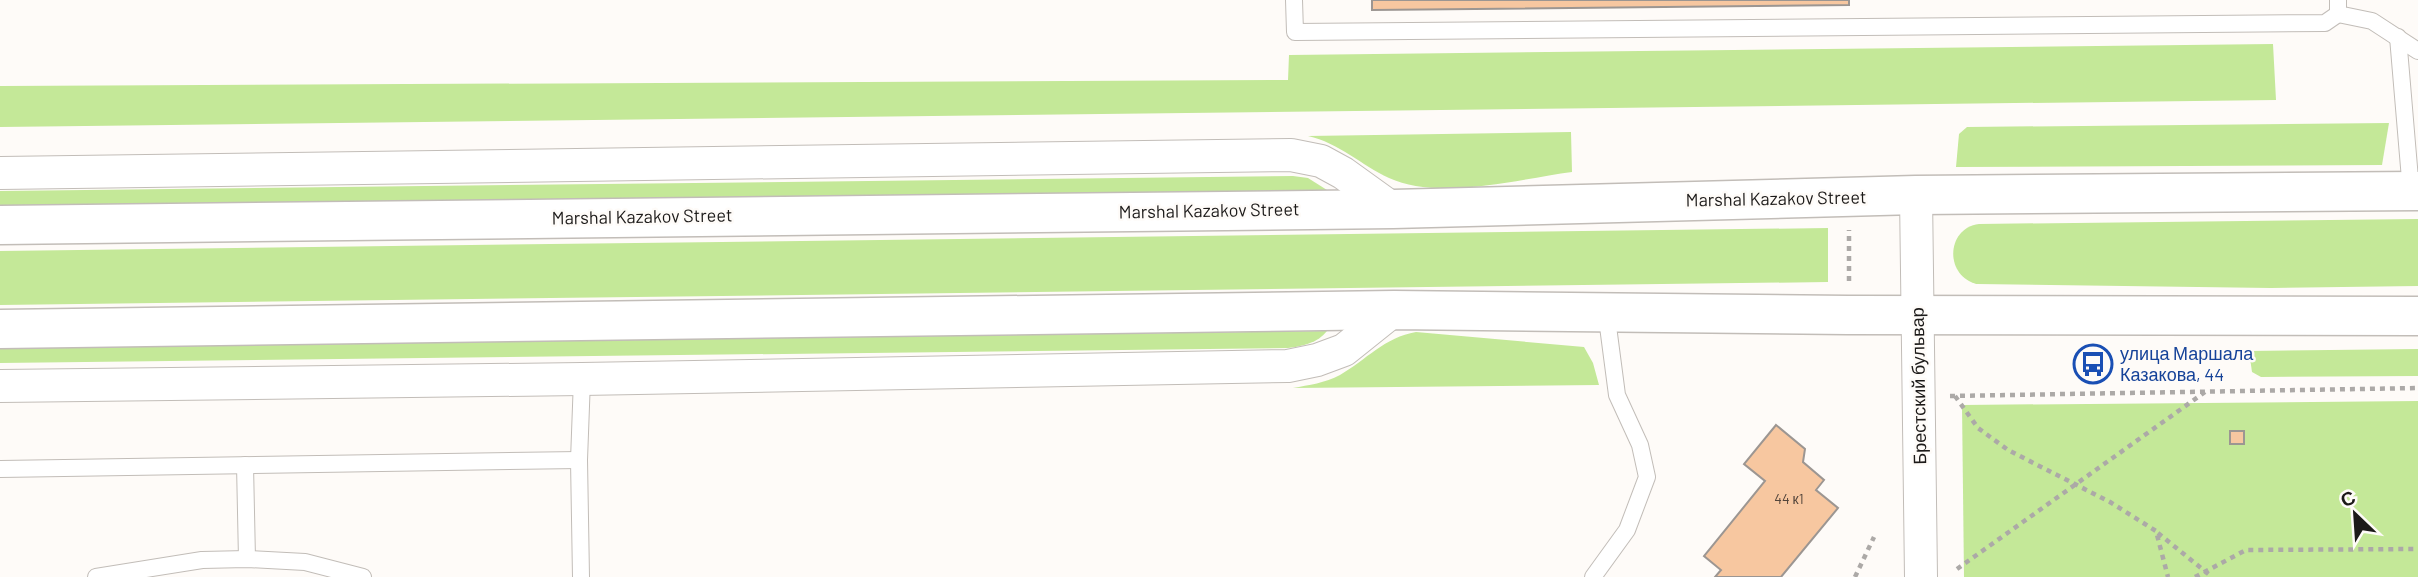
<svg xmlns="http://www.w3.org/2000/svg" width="2418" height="577" font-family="Barlow,sans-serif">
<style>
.green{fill:#c4e898}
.building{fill:#f7c7a0;stroke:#9c9692;stroke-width:2}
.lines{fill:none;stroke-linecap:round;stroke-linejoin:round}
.service-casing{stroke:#c2bdb8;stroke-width:18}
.minor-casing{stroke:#c2bdb8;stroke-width:34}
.secondary-casing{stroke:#c2bdb8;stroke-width:41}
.path{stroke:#aca9a7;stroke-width:4.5;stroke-dasharray:5 5;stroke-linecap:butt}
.service{stroke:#fff;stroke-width:16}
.minor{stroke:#fff;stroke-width:32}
.secondary{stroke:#fff;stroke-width:38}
.labels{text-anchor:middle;stroke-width:5;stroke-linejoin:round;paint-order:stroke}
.number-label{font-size:14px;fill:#53453b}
.street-label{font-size:18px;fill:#1c1a19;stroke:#fefbf8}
.transit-label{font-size:18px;fill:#164399;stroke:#fefbf8;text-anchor:start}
</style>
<rect width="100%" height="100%" fill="#fefbf8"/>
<!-- green -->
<g class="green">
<path d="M2273 44 2276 100 0 127V86L1288 80 1289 55Z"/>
<path d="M2389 123 2382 165 1956 167 1959 134 1967 127Z"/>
<path d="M1571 132 1572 172C1519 179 1439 201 1389 178 1361 165 1339 143 1308 136Z"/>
<path d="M1293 176 1308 178 1327 190 0 206V191Z"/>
<path d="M2418 219V286L2271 288 1977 284C1944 276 1946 228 1979 224Z"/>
<path d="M1828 228V282L0 305V251Z"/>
<path d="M1327 331C1318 343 1302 346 1288 348L0 363V348Z"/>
<path d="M1416 332 1584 347 1593 363 1599 385 1293 388C1309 385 1325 383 1340 375 1366 360 1385 337 1416 332Z"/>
<path d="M2418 349V376L2261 377 2252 372 2249 351Z"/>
<path d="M2418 401V577H1964L1962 405Z"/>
</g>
<!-- building -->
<g class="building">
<path d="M1372 0H1849V5L1372 10Z"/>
<path d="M1776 425 1805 449 1803 462 1824 480 1816 490 1838 508 1781 577H1715L1721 570 1704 556 1765 481 1744 464Z"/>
<rect x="2230" y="431" width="14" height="13"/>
</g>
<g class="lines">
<defs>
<g id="service">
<path d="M1294 0 1295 32 2325 23 2338 14"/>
<path d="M2338 0V14L2372 21 2418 51"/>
<path d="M2398 37 2411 191"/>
<path d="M245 465 247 559"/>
<path d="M0 469 579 460"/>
<path d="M96 577 202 560 247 559 305 562 363 577"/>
<path d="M581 577 579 460 582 379"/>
<path d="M1593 577 1627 530 1647 477 1640 445 1617 395 1606 311"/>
</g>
<g id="minor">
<path d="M0 173 1291 155 1321 161 1343 173 1393 209"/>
<path d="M1916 195 1921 577"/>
<path d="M0 386 582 379 1288 366 1317 360 1344 350 1394 310"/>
</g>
<g id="secondary">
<path d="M0 225 1393 209 1916 195 2418 191"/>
<path d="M0 329 1394 310 1848 315 2418 316"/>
</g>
</defs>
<!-- service casing -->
<use href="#service" class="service-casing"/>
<!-- minor casing -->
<use href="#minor" class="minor-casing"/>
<!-- secondary casing -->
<use href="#secondary" class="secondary-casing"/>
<!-- path -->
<g class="path">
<path d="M1849 281V230"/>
<path d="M1950 396 2418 388"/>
<path d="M1955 396 1978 428 2008 450 2110 502 2156 531 2168 577"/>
<path d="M2158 533 2212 577"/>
<path d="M1957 569 2205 392"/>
<path d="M1855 577 1874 537"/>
<path d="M2195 577 2246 550 2418 549"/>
</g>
<!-- service -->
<use href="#service" class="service"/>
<!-- minor -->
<use href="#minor" class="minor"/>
<!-- secondary -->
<use href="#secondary" class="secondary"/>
</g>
<!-- icons -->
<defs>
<symbol id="bus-ring" viewBox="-11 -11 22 22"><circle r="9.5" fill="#fefbf8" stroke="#1a4fb4" stroke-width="1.5"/><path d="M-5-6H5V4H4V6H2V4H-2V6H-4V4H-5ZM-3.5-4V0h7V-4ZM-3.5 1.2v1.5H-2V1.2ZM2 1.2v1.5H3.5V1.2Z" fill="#1a4fb4"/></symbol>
</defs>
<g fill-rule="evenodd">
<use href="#bus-ring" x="2071" y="342" width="44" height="44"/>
</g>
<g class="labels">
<!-- number labels -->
<g class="number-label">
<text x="1789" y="504">44 к1</text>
</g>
<!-- street labels -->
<g class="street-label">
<text transform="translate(1776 199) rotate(-1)" y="6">Marshal Kazakov Street</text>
<text transform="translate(1209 211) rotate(-1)" y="6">Marshal Kazakov Street</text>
<text transform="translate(642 217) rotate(-1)" y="6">Marshal Kazakov Street</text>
<text transform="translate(1919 386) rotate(-91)" y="6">Брестский бульвар</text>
</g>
<!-- transit labels -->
<g class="transit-label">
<text x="2120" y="360">улица Маршала<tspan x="2120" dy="21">Казакова, 44</tspan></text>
</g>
</g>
<!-- north arrow -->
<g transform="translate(2355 514) rotate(335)" stroke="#fefbf8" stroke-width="5" paint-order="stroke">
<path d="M0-5L12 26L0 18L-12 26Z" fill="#1c1a19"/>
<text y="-10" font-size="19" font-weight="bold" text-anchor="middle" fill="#1c1a19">С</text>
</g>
</svg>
